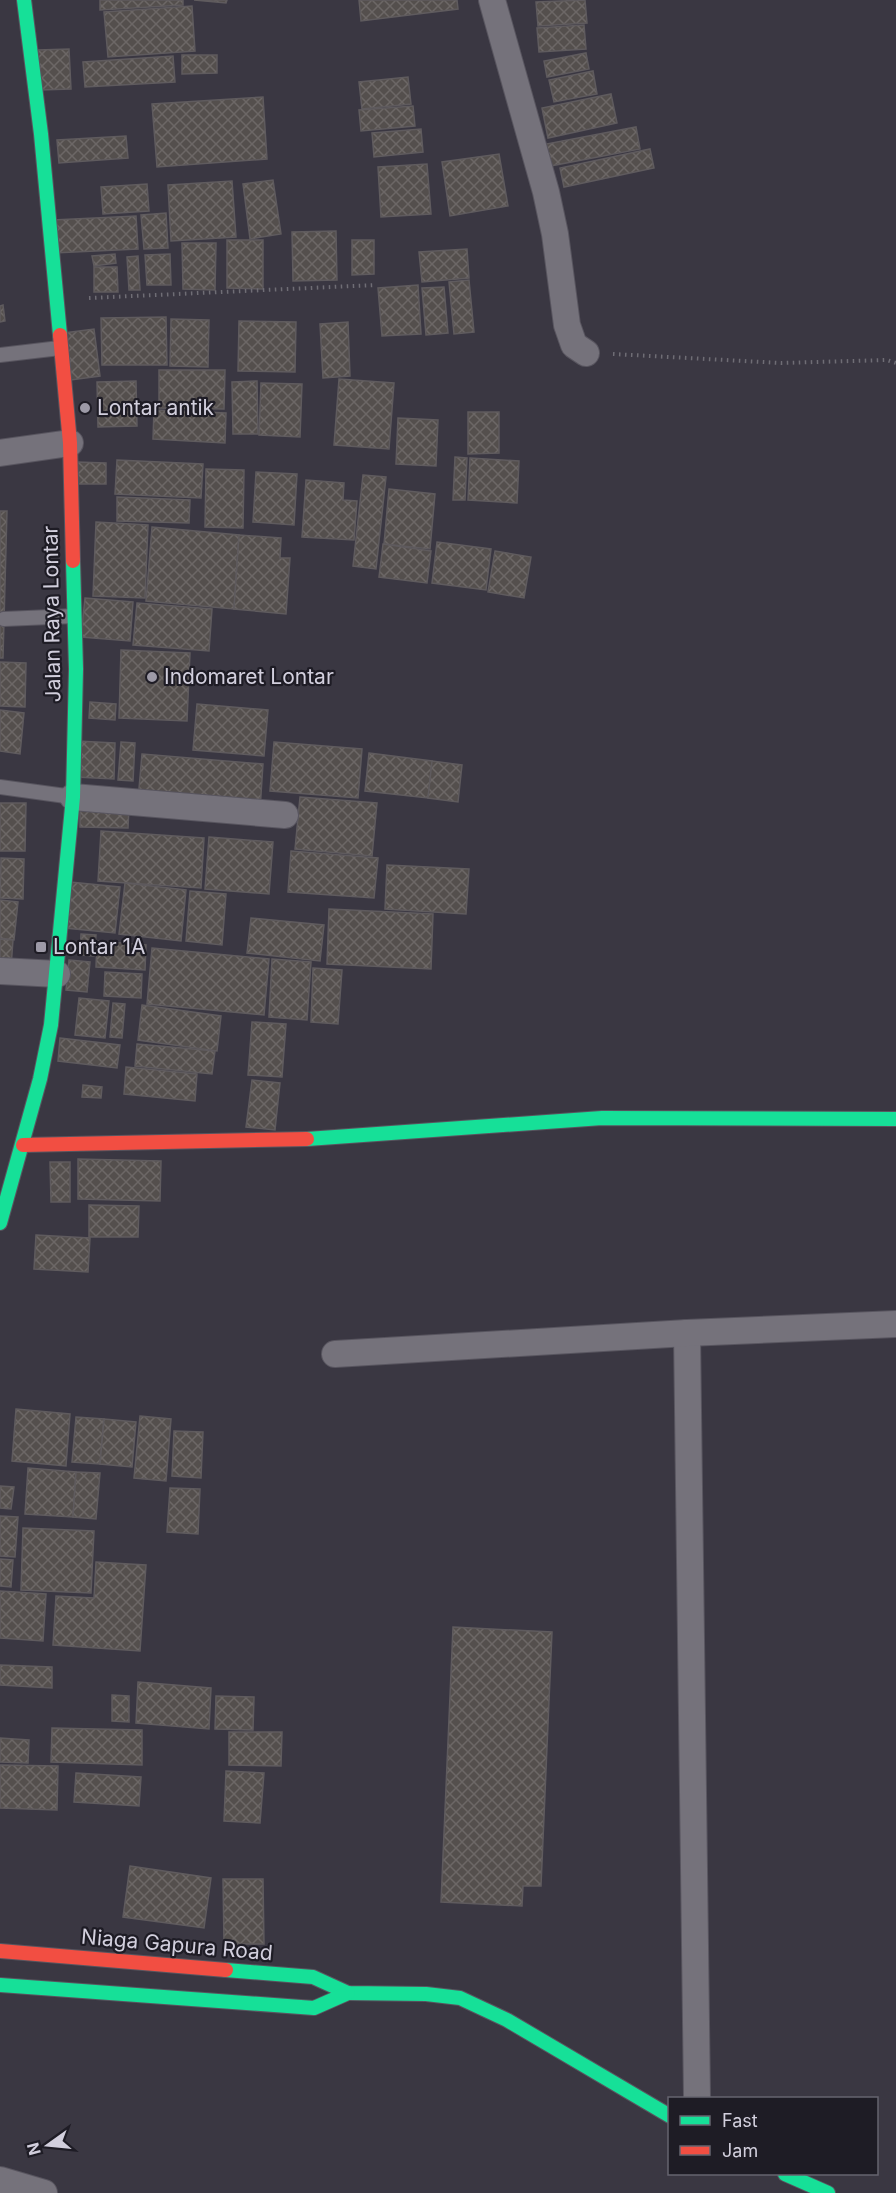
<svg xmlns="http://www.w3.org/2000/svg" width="896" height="2193" font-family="Inter,sans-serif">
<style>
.building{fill:url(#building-cross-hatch);stroke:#5f5b5e;stroke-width:1.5}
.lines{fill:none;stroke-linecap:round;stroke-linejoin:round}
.lane-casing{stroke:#58555f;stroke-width:16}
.street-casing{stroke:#58555f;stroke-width:28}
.fast-casing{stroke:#58555f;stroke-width:16}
.jam-casing{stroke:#58555f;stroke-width:16}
.path{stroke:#6f6d75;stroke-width:4;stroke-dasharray:1.5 4.5;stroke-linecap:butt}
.lane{stroke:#75727b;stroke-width:14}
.street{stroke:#75727b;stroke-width:26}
.fast{stroke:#16e098;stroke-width:14}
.jam{stroke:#f24e42;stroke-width:14}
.poi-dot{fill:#9d9aa7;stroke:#1e1c25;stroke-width:2}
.labels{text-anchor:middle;stroke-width:4.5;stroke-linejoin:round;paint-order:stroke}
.poi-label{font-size:21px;fill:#d2cfdd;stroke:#1e1c25;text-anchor:start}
.street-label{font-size:21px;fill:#d2cfdd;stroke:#1e1c25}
</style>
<defs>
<pattern id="building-cross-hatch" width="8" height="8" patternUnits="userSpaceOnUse" patternTransform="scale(1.5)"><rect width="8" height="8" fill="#544f4d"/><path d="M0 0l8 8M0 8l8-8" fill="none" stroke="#6c6766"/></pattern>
</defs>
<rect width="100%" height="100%" fill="#3a3742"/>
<!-- building -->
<g class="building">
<path d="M100 0H183V5L100 10Z"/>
<path d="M194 0H227L226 3Z"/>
<path d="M359 0H457L458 9 361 21Z"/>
<path d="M585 0 587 23 538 26 536 2Z"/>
<path d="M192 6 195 51 108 57 104 12Z"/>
<path d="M584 25 586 49 539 52 537 28Z"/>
<path d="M69 49 71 89 40 90 38 50Z"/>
<path d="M586 53 589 69 547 77 544 61Z"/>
<path d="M182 55H217V73L182 74Z"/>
<path d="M173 56 175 82 85 87 83 62Z"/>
<path d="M593 71 597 94 554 102 549 80Z"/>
<path d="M408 77 411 104 362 109 359 82Z"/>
<path d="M611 94 617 123 548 138 542 108Z"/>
<path d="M263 97 267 159 157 167 152 104Z"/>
<path d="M413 106 415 126 361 131 359 110Z"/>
<path d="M636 127 640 149 545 167 541 145Z"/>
<path d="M421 129 423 152 374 157 372 133Z"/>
<path d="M126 136 128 158 59 163 57 140Z"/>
<path d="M650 149 654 168 564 187 560 168Z"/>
<path d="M499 154 508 206 450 216 442 162Z"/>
<path d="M427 164 431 214 381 217 378 167Z"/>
<path d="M273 180 281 234 250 239 243 184Z"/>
<path d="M232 181 236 237 171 241 168 185Z"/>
<path d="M147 184 149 211 103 214 101 187Z"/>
<path d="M166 213 168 248 144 249 141 215Z"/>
<path d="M136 216 138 249 54 253 53 220Z"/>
<path d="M336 231 337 280 293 281 292 232Z"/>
<path d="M227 240H263V289L227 288Z"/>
<path d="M352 240H374V274L352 275Z"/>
<path d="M182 243H216L215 290 183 289Z"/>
<path d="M467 249 469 278 422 282 419 252Z"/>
<path d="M115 254 116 263 94 266 92 256Z"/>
<path d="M170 254 171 285H147L145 255Z"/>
<path d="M138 256 140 290H129L127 257Z"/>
<path d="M94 267H117L118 292H94Z"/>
<path d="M469 280 474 332 454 334 449 282Z"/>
<path d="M418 285 421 334 382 336 378 288Z"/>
<path d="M444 287 448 333 426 335 422 288Z"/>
<path d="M3 305 5 321 0 322V306Z"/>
<path d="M166 317 167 365H102L101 318Z"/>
<path d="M171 319 209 320 208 367 170 366Z"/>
<path d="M239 321 296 322 295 372 238 371Z"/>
<path d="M348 322 350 376 323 378 320 324Z"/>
<path d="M94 329 100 376 71 380 64 333Z"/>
<path d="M159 370H225L224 409 159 408Z"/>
<path d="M339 379 394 383 389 449 334 445Z"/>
<path d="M136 381 137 426 98 427 97 382Z"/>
<path d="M257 381 258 434H233L232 382Z"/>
<path d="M261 383 302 384 300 437 259 435Z"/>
<path d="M154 410 226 413 225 443 153 439Z"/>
<path d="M468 412H499V453L468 454Z"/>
<path d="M398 418 438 420 436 466 396 464Z"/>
<path d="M455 457 467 458 465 500H453Z"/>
<path d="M470 458 519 461 517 503 468 500Z"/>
<path d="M117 460 203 464 201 498 115 494Z"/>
<path d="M77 462 106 463V484H76Z"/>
<path d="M206 469 244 470 243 528 205 527Z"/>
<path d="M256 472 297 474 294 525 253 522Z"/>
<path d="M363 475 386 477 376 569 353 566Z"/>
<path d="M306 480 344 483 343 500 357 501 354 540 302 537Z"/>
<path d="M389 489 435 494 430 549 384 544Z"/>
<path d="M117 497 190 500 189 523 117 521Z"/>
<path d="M0 511H7L3 658H0Z"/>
<path d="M96 522 148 525 145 598 93 596Z"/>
<path d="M152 527 239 535 234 609 146 601Z"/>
<path d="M239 535 281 538 280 558H290L286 614 234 609Z"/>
<path d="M437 542 491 549 486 590 432 583Z"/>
<path d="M383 544 431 551 427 583 379 577Z"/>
<path d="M495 551 531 557 524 598 488 592Z"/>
<path d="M85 598 133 602 130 641 81 637Z"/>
<path d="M137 603 212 609 209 651 133 645Z"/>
<path d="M121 650 190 653 187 721 119 718Z"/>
<path d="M0 662 26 663 25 707 0 706Z"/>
<path d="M90 702 116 704 115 720 89 718Z"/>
<path d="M197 704 268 710 264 756 193 750Z"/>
<path d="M0 710 24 713 20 754 0 751Z"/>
<path d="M77 741 115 743 114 779 76 777Z"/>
<path d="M121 742 135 743 133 781 118 780Z"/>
<path d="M274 742 362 749 358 798 270 791Z"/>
<path d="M369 753 432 761 428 798 365 791Z"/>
<path d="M142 754 263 764 260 810 138 800Z"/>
<path d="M432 761 462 765 458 802 428 798Z"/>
<path d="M300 797 377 803 372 856 295 849Z"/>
<path d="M0 803H26L25 851H0Z"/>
<path d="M80 806 129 807 128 828 80 827Z"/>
<path d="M101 831 204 838 201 888 98 881Z"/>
<path d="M209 837 273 842 269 894 205 889Z"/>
<path d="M291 851 378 858 374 898 288 892Z"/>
<path d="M1 858 24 859 23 899 0 898Z"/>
<path d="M387 865 469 869 466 914 385 909Z"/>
<path d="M70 882 120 887 115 933 65 928Z"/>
<path d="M125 883 186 890 181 941 119 934Z"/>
<path d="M190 891 226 894 222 945 186 941Z"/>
<path d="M0 900 18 902 14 940 0 938Z"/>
<path d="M329 909 433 914 431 969 327 964Z"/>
<path d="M251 918 324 925 320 961 247 953Z"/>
<path d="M81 934 96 935 94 956 80 955Z"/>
<path d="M0 939 13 940 11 967H0Z"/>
<path d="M97 941 146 945 145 970 96 967Z"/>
<path d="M152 948 269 959 264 1015 147 1004Z"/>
<path d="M272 959 311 962 307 1020 269 1017Z"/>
<path d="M69 960 90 962 87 992 66 990Z"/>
<path d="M313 968 342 970 338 1024 311 1022Z"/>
<path d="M105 972 142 974 141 998 104 996Z"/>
<path d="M79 998 109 1001 105 1038 75 1035Z"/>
<path d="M113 1003 125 1004 122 1038 110 1037Z"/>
<path d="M142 1005 221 1016 217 1051 138 1040Z"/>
<path d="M252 1022 286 1024 282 1077 248 1075Z"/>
<path d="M60 1038 120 1045 117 1068 58 1061Z"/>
<path d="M137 1044 215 1051 212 1074 135 1066Z"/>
<path d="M126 1067 197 1074 195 1101 124 1094Z"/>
<path d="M252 1080 280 1083 275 1130 246 1127Z"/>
<path d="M83 1085 102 1087 101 1098 82 1097Z"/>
<path d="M78 1159 161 1161 160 1201 78 1199Z"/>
<path d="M50 1162H70V1202H51Z"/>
<path d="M89 1205 139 1206 138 1237H89Z"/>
<path d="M36 1235 90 1238 88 1272 34 1269Z"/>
<path d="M16 1409 70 1414 66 1466 12 1461Z"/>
<path d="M140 1416 171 1419 166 1481 134 1478Z"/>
<path d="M76 1417 104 1419 100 1464 72 1462Z"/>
<path d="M104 1419 136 1422 132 1467 100 1464Z"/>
<path d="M174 1431 203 1432 201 1478 172 1476Z"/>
<path d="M28 1468 76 1472 73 1517 25 1514Z"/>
<path d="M76 1472 100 1473 96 1519 73 1517Z"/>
<path d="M0 1486 14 1487 11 1509 0 1508Z"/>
<path d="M170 1488 200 1489 198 1534 167 1532Z"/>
<path d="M0 1516 18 1517 15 1557 0 1556Z"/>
<path d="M23 1528 94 1531 91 1593 21 1590Z"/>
<path d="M0 1559 13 1560 11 1587 0 1586Z"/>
<path d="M96 1562 146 1565 140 1651 53 1645 56 1596 94 1598Z"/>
<path d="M0 1591 46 1594 43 1641 0 1638Z"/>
<path d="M453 1627 552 1632 541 1886H523L522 1906 441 1902Z"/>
<path d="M0 1665 52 1667V1688L0 1685Z"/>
<path d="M138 1682 211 1688 209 1729 136 1723Z"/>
<path d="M112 1695 129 1696V1722L112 1721Z"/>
<path d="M216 1696 254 1697 253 1730 215 1729Z"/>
<path d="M52 1728 142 1730V1765L51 1762Z"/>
<path d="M229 1732H282L281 1766 229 1765Z"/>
<path d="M0 1738 29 1740 28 1763 0 1762Z"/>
<path d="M0 1765 58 1766 57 1810 0 1808Z"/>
<path d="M226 1771 264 1773 260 1823 224 1821Z"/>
<path d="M76 1773 141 1777 139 1806 74 1802Z"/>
<path d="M130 1866 211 1878 204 1928 123 1917Z"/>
<path d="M223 1879H263L264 1944H224Z"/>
</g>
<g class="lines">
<defs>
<g id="lane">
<path d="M0 355 60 348"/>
<path d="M4 619 74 616"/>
<path d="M0 787 73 797"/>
</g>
<g id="street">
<path d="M492 0 546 192 555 234 567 325 574 345 586 353"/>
<path d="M0 453 70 443"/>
<path d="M73 797 285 815"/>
<path d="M0 971 57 974"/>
<path d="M687 1333 697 2098"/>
<path d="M335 1354 687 1333 896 1324"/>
<path d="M0 2180 44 2193"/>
</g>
<g id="fast">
<path d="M24 0 41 134 60 335"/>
<path d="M307 1139 602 1118 896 1119"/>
<path d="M0 1223 40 1079 51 1025 73 797 76 669 73 561"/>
<path d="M226 1970 313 1977 348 1993 426 1994 460 1998 507 2020 670 2116"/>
<path d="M0 1985 314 2008 348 1993"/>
<path d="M785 2174 828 2193"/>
</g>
<g id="jam">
<path d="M60 335 70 443 73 561"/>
<path d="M23 1145 307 1139"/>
<path d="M0 1951 226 1970"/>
</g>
</defs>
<!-- lane casing -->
<use href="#lane" class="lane-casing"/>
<!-- street casing -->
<use href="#street" class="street-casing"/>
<!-- fast casing -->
<use href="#fast" class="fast-casing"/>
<!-- jam casing -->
<use href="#jam" class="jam-casing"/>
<!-- path -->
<g class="path">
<path d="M89 298 376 285"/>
<path d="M613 354 781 363 887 360 896 363"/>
</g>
<!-- lane -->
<use href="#lane" class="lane"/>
<!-- street -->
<use href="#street" class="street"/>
<!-- fast -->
<use href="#fast" class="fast"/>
<!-- jam -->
<use href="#jam" class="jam"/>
</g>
<!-- markers -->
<g class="poi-dot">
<circle cx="85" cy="408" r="6"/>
<circle cx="152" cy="677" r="6"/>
<rect x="35" y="941" width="12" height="12" rx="3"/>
</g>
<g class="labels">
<!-- poi labels -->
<g class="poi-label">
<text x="97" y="415">Lontar antik</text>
<text x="164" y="684">Indomaret Lontar</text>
<text x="53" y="954">Lontar 1A</text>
</g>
<!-- street labels -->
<g class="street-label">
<text transform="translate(52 614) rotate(-91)" y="7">Jalan Raya Lontar</text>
<text transform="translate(177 1945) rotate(5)" y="7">Niaga Gapura Road</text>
</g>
</g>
<!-- legend -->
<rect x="668" y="2097" width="210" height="78" fill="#1e1c25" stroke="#66646f" stroke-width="1.5"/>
<rect x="680" y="2116" width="30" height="9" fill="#16e098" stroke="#66646f" stroke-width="1.5"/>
<text x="722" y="2127" font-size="18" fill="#d2cfdd">Fast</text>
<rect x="680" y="2146" width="30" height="9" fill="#f24e42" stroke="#66646f" stroke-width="1.5"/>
<text x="722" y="2157" font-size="18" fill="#d2cfdd">Jam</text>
<!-- north arrow -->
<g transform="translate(48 2145) rotate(255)" stroke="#1e1c25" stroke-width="4.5" paint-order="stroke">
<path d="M0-4.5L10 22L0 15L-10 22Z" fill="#d2cfdd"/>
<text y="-9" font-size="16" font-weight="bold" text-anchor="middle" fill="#d2cfdd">N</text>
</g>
</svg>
